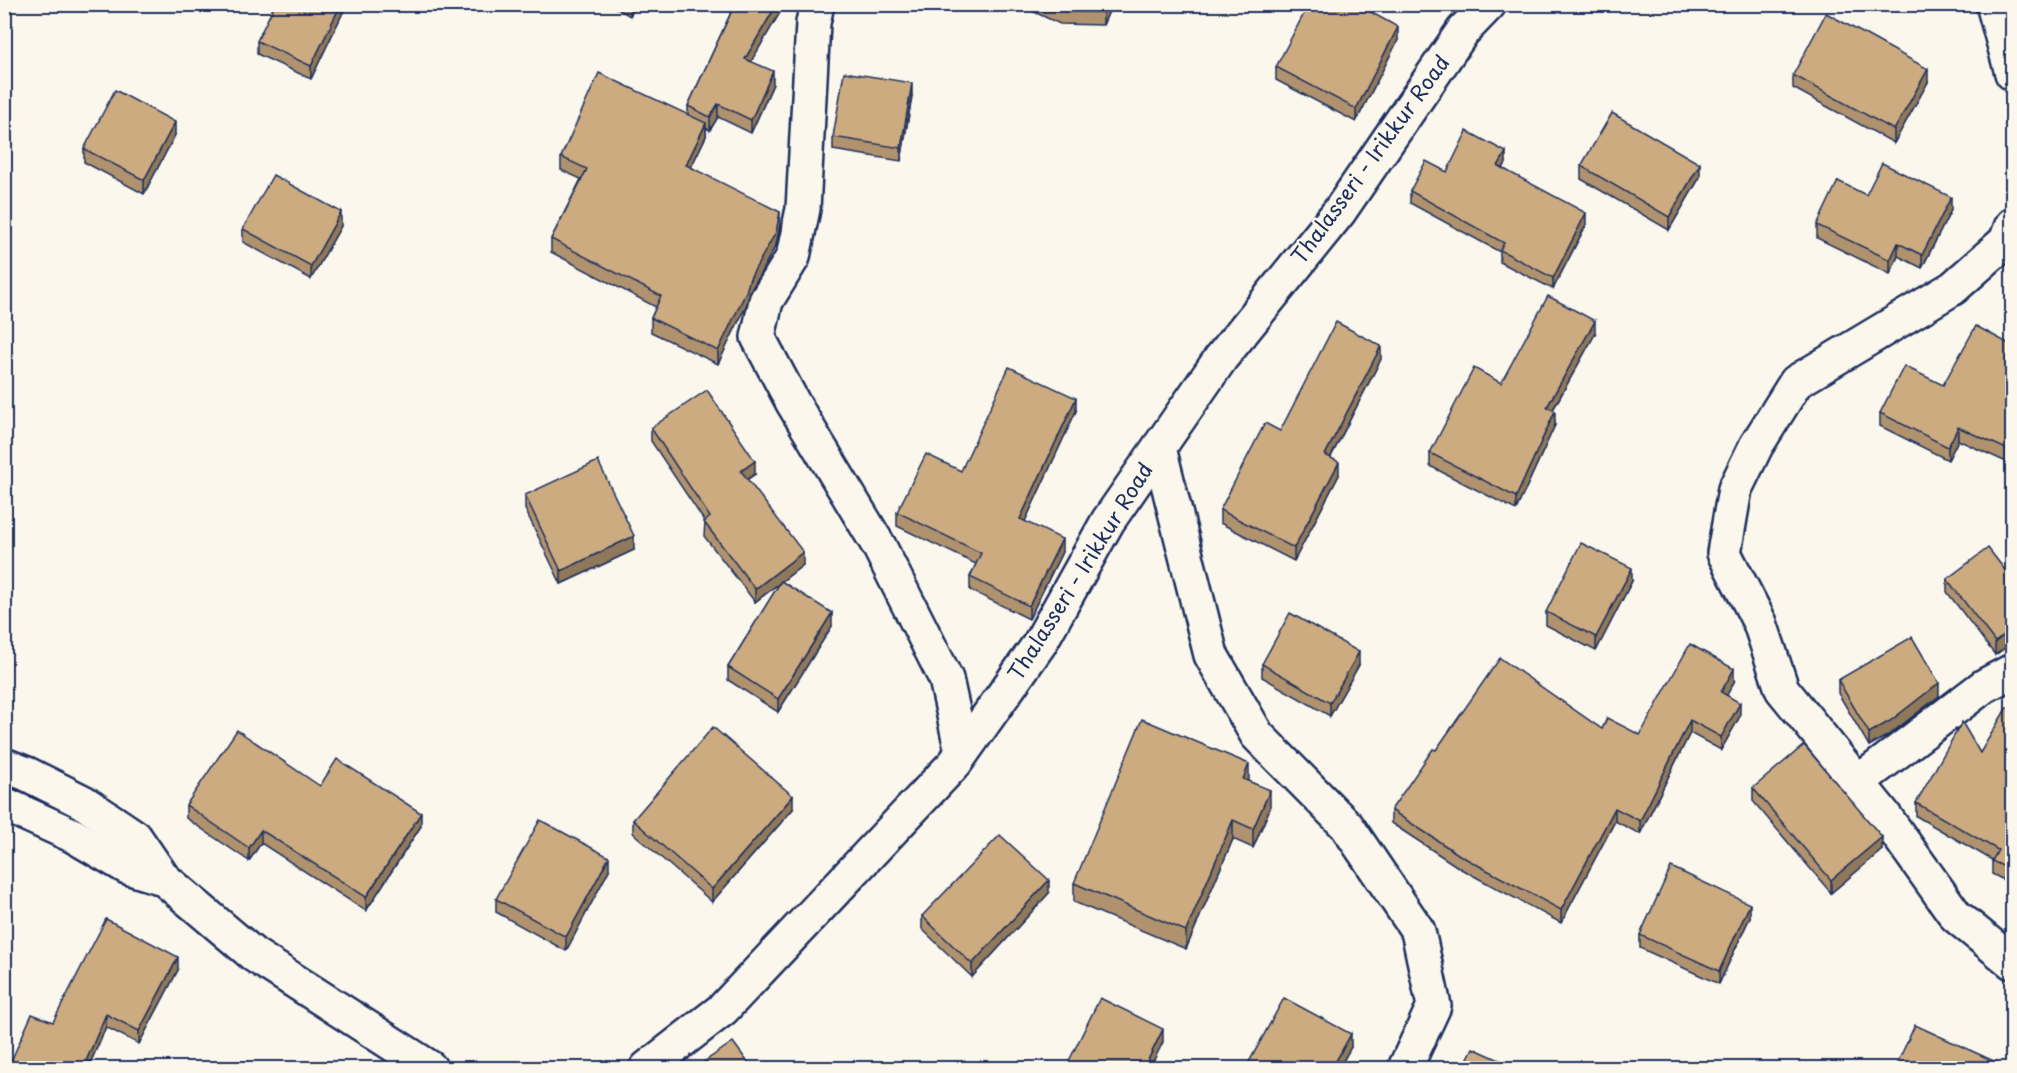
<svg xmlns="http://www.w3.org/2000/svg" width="2017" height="1073" font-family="'Playpen Sans',sans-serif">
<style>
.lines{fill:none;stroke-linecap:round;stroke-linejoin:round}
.minor-casing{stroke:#1b2f5e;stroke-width:38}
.secondary-casing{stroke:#1b2f5e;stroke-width:38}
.minor{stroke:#fbf7ec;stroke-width:33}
.secondary{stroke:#fbf7ec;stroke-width:33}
.wall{fill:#b0936e;stroke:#1b2f5e;stroke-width:1.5}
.shaded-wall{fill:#90785a;stroke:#1b2f5e;stroke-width:1.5}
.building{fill:#cdab80;stroke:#1b2f5e;stroke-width:1.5}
.labels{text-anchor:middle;stroke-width:5;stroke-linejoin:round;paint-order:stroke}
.street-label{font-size:21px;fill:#1b2f5e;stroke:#fbf7ec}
</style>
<rect width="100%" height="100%" fill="#fbf7ec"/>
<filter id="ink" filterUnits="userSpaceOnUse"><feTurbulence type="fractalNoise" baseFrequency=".0167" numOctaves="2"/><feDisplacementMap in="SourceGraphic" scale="12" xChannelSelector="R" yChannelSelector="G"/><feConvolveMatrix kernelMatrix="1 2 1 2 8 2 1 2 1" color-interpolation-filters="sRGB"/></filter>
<g filter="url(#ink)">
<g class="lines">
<defs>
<g id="minor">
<path d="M817 4 813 23 803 209 793 257 766 301 758 337 793 403 879 546 946 679 962 752"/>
<path d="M1993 4 2012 73"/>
<path d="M2012 225 2006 241 1953 288 1796 382 1756 446 1735 489 1724 553 1760 623 1782 689 1884 815 1956 916 2012 962"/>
<path d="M1159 448 1211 655 1257 735 1347 826 1418 931 1434 1006 1405 1068"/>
<path d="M1858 782 1984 686 2012 671"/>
</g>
<g id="secondary">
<path d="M4 765 27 774 83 802 135 837 163 878"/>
<path d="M4 804 74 836 127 867 163 878 254 955 430 1068"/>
<path d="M647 1068 723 1009 955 763 1040 643 1108 521 1221 358 1339 212 1463 31 1489 4"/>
</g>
</defs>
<!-- minor casing -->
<use href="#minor" class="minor-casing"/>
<!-- secondary casing -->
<use href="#secondary" class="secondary-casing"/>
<!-- minor -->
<use href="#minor" class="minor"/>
<!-- secondary -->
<use href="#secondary" class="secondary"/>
</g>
<!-- wall -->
<g class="wall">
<path d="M347 4 311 79 257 54V41Z"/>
<path d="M609 4H636L630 16Z"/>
<path d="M728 4H785L751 61 773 84 751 133 718 117 710 130 706 128V136L691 167 780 225 776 245 750 292 746 306 718 364 651 332V318L656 307 551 252V239L581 179 561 170V157L688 115V106L733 8Z"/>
<path d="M1017 4H1112L1103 25 1060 24Z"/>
<path d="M1398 40 1356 122 1276 80V67Z"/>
<path d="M1793 75 1928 82 1894 143 1793 88Z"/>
<path d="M912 96 901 161 833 150V137Z"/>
<path d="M175 135 144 194 84 162V149Z"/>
<path d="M1506 163 1503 168 1586 225 1553 289 1500 262V252L1410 203V191L1447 172Z"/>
<path d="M1581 166 1700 177 1669 230 1581 179Z"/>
<path d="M1866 195 1951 210 1922 268 1898 256 1890 274 1817 238V225Z"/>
<path d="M341 226 311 279 243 242V229Z"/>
<path d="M1595 334 1553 410 1555 425 1516 510 1430 466V453L1501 383Z"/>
<path d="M2013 346V465L1958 440 1948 460 1880 426V413L1943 385Z"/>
<path d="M1381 359 1331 457 1339 475 1294 561 1220 523V510L1280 431Z"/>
<path d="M1076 411 1025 521 1062 552 1029 619 970 590V577L976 564 897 526V512L961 471Z"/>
<path d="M651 428 755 474 747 479 803 565 781 582 832 626 778 712 728 680V667L780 583 755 602 704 536 705 522 651 441Z"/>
<path d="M525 495 634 550 561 584 525 509Z"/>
<path d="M2013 554V642L1995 655 1947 592V579L2005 570Z"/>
<path d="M1632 581 1596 651 1546 625V612Z"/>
<path d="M1262 664 1359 665 1330 716 1262 677Z"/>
<path d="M1838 680 1939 696 1890 734 1869 746 1838 693Z"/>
<path d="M1734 682 1726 696 1740 716 1721 750 1690 733 1640 834 1615 821 1561 923 1461 869 1391 823V810L1436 750 1640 735Z"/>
<path d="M2013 710V885L1992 874V860L1916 816V803L1980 753Z"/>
<path d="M1249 781 1270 808 1253 848 1233 839 1186 949 1074 902V883Z"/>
<path d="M320 786 421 826 366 911 261 843 249 861 186 818V805Z"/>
<path d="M1753 788 1882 850 1831 893 1753 801Z"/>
<path d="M793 809 712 902 633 833V820Z"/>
<path d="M609 870 566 951 496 912V899Z"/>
<path d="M1049 893 972 977 922 929V916Z"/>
<path d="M1750 917 1719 984 1640 948V935Z"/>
<path d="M178 970 139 1044 106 1027 88 1068 53 1022Z"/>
<path d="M1351 1047 1339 1068H1248V1064Z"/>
</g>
<!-- shaded-wall -->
<g class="shaded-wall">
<path d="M341 4H347L311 79V66Z"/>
<path d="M630 4H636L630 16Z"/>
<path d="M777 4H785L745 72V59Z"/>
<path d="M1106 4H1112L1103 25V12Z"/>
<path d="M1398 27V40L1356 122V109Z"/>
<path d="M1928 69V82L1894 143V130Z"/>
<path d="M773 71V84L751 133V120Z"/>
<path d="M912 83V96L901 161V148Z"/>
<path d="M718 104V117L710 130V117Z"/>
<path d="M175 122V135L144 194V180Z"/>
<path d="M706 123V136L686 178V165Z"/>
<path d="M1506 152V163L1498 177V166Z"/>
<path d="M1700 164V177L1669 230V217Z"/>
<path d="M1951 197V210L1922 268V255Z"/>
<path d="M341 212V226L311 279V266Z"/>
<path d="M780 212V225L776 245 750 292 746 306 718 364V351Z"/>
<path d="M1586 213V225L1553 289V278Z"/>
<path d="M1898 243V256L1890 274V260Z"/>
<path d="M1595 321V334L1547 420V407Z"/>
<path d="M1381 346V359L1325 468V455Z"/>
<path d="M1076 398V411L1020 532V519Z"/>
<path d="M1555 411V425L1516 510V497Z"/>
<path d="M1958 427V440L1948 460V447Z"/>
<path d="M755 461V474L741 484V471Z"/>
<path d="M1339 462V475L1294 561V548Z"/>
<path d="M634 536V550L561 584V571Z"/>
<path d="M1062 539V552L1029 619V606Z"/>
<path d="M803 552V565L755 602V589Z"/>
<path d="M1632 568V581L1596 651V637Z"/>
<path d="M832 613V626L778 712V699Z"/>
<path d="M2013 629V642L1995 655V642Z"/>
<path d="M1359 652V665L1330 716V703Z"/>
<path d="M1734 669V682L1721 706V692Z"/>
<path d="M1939 683V696L1890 734 1869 746V733Z"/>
<path d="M1740 703V716L1721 750V737Z"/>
<path d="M1690 720V733L1640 834V821Z"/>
<path d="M1249 764V783L1243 779Z"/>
<path d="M2013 767V780L2007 776Z"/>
<path d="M1270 790V808L1253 848V829Z"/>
<path d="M793 796V809L712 902V889Z"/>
<path d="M1615 808V821L1561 923V910Z"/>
<path d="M421 813V826L366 911V897Z"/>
<path d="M1233 820V839L1186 949V931Z"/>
<path d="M261 830V843L249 861V848Z"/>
<path d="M1882 837V850L1831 893V880Z"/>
<path d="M609 857V870L566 951V937Z"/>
<path d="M1049 880V893L972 977V964Z"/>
<path d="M1750 904V917L1719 984V971Z"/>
<path d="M178 957V970L139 1044V1031Z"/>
<path d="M106 1014V1027L88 1068H83Z"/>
<path d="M1163 1029V1042L1150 1068H1144Z"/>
<path d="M1351 1034V1047L1339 1068H1332Z"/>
</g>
<!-- building -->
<g class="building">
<path d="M275 4H341L311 66 257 41Z"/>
<path d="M735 4H777L745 59 773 71 751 120 718 104 710 117 688 106Z"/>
<path d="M1047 4H1106L1103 12 1060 11Z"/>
<path d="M1309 4H1356L1398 27 1356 109 1276 67Z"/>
<path d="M1826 13 1928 69 1894 130 1793 75Z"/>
<path d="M844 72 912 83 901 148 833 137Z"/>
<path d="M599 73 706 123 686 165 780 212 776 232 750 278 746 292 718 351 651 318 661 296 551 239 587 169 561 157Z"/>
<path d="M115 90 175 122 144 180 84 149Z"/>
<path d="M1612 113 1700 164 1669 217 1581 166Z"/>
<path d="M1467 131 1506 152 1498 166 1586 213 1553 278 1500 250 1504 243 1410 191 1426 161 1447 172Z"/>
<path d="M1882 163 1951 197 1922 255 1898 243 1890 260 1817 225 1838 181 1866 195Z"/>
<path d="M273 175 341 212 311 266 243 229Z"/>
<path d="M1548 296 1595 321 1547 407 1555 411 1516 497 1430 453 1474 368 1501 383Z"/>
<path d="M1336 322 1381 346 1325 455 1339 462 1294 548 1220 510 1265 423 1280 431Z"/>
<path d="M1976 326 2013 346V452L1958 427 1948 447 1880 413 1904 366 1943 385Z"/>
<path d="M1009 367 1076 398 1020 519 1062 539 1029 606 970 577 981 553 897 512 926 454 961 471Z"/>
<path d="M707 390 755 461 741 471 803 552 755 589 704 522 710 517 651 428Z"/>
<path d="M598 461 634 536 561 571 525 495Z"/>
<path d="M1581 543 1632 568 1596 637 1546 612Z"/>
<path d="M1988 548 2005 570 2013 554V629L1995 642 1947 579Z"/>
<path d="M781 581 832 613 778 699 728 667Z"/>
<path d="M1290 613 1359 652 1330 703 1262 664Z"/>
<path d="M1912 637 1939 683 1890 721 1869 733 1838 680Z"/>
<path d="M1690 644 1734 669 1721 692 1740 703 1721 737 1690 720 1640 821 1615 808 1561 910 1461 856 1391 810 1433 749 1436 750 1500 658 1602 729 1607 718 1640 735Z"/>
<path d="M2007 707 2013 710V767L2007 776 2013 779V871L1992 861 1998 850 1916 803 1962 722 1980 753Z"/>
<path d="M1142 719 1249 764 1243 779 1270 790 1253 829 1233 820 1186 931 1074 883Z"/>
<path d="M713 727 793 796 712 889 633 820Z"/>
<path d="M237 730 320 786 337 759 421 813 366 897 261 830 249 848 186 805Z"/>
<path d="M1804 745 1882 837 1831 880 1753 788Z"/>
<path d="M540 820 609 857 566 937 496 899Z"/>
<path d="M1000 835 1049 880 972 964 922 916Z"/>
<path d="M1671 867 1750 904 1719 971 1640 935Z"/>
<path d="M106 919 178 957 139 1031 106 1014 83 1068H8L32 1014 53 1022Z"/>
<path d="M1100 998 1163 1029 1144 1068H1070L1066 1067Z"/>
<path d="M1284 998 1351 1034 1332 1068H1257L1248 1064Z"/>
<path d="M1915 1025 2009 1068H1895Z"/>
<path d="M733 1042 752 1068H695Z"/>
<path d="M1473 1048 1517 1068H1463Z"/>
</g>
</g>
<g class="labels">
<!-- street labels -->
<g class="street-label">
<text transform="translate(1371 160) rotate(-54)" y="7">Thalasseri - Irikkur Road</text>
<text transform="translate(1081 572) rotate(-58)" y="7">Thalasseri - Irikkur Road</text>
</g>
</g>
<!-- margin -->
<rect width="2017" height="1073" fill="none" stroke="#fbf7ec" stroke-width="24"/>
<rect x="12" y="12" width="1993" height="1049" fill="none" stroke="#1b2f5e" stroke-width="2" filter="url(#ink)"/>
</svg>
